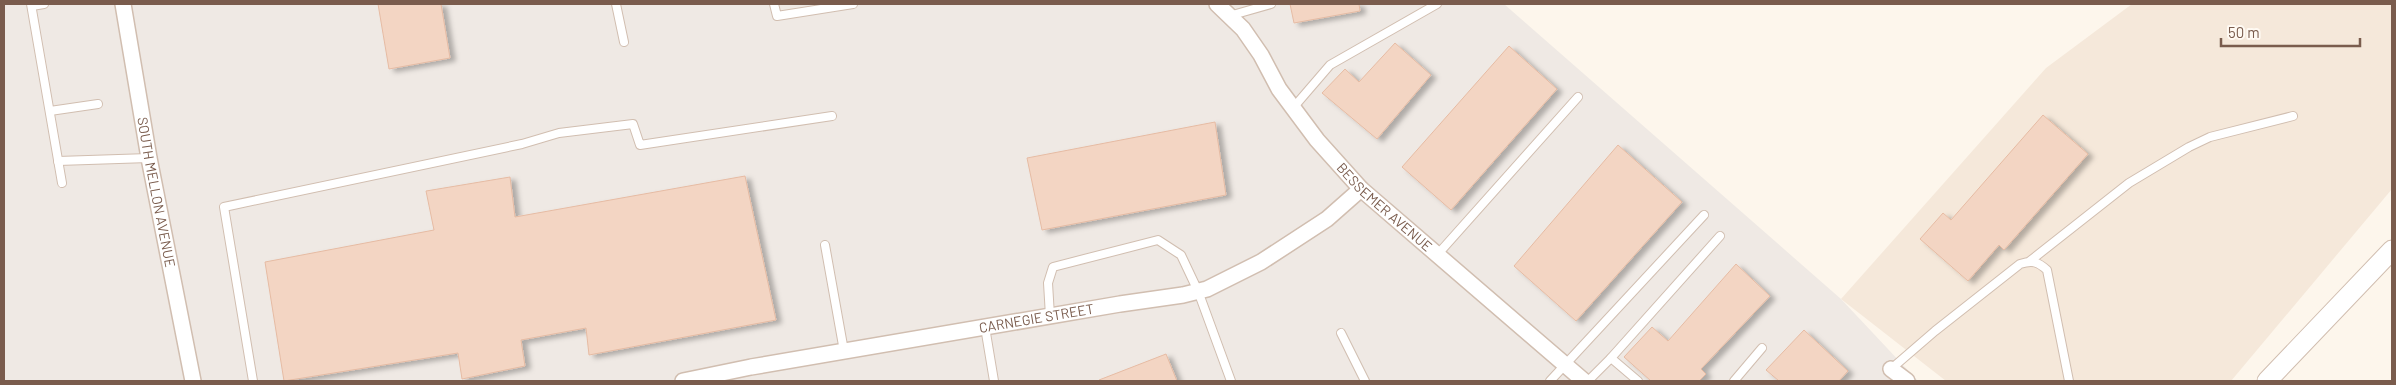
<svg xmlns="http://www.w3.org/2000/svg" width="2396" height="385" font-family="Barlow,sans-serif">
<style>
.residential{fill:#f5e8da}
.industrial{fill:#efe9e4}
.building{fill:#f3d5c3;stroke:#e6bba3;filter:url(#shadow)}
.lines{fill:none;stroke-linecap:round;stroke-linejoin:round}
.service-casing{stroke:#d1beb0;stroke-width:10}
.minor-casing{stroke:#d1beb0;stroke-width:18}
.tertiary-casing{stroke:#d1beb0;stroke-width:21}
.service{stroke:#fff;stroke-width:8}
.minor{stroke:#fff;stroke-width:15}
.tertiary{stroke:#fff;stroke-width:19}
.labels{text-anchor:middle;stroke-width:4;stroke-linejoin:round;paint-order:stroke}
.street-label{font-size:14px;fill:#7a5c4d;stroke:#fffaf3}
</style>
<defs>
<filter id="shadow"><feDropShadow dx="5.5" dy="3" stdDeviation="2.5" flood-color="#0004"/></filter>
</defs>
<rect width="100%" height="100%" fill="#fdf6ec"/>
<!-- residential -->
<path class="residential" d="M2132 4H2392V189L2231 381H1946L1841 299 2046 68Z"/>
<!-- industrial -->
<path class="industrial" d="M4 4H1504L1841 299 1918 381H4Z"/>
<!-- building -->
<g class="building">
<path d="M378 4H441L450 58 389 69Z"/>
<path d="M1290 4H1359L1360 11 1294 23Z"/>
<path d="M1395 43 1431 75 1377 139 1322 93 1345 69 1359 82Z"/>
<path d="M1509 46 1557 89 1451 210 1402 167Z"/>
<path d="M2043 115 2088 154 2004 250 1999 245 1968 281 1920 239 1943 213 1951 220Z"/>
<path d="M1215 122 1226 195 1042 230 1027 158Z"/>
<path d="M1618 145 1682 202 1576 321 1514 266Z"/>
<path d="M745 176 776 320 589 355 586 328 521 340 525 366 462 379 458 353 284 381 265 262 434 230 426 191 510 177 515 217Z"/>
<path d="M1736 264 1770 296 1701 369 1706 374 1699 381H1651L1624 357 1652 327 1668 341Z"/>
<path d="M1804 330 1848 371 1839 381H1779L1766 370Z"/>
<path d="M1166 354 1177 381H1099V380Z"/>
</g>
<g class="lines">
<defs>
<g id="service">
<path d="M31 4 62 183"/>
<path d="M616 4 624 42"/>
<path d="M774 4 777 16 853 4"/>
<path d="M32 6 44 4"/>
<path d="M1229 16 1271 4"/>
<path d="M1293 108 1330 65 1437 4"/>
<path d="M50 111 98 104"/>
<path d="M58 161 149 158"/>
<path d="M825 245 844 351"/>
<path d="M1438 254 1578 97"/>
<path d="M2030 261 2129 183 2189 147 2210 137 2293 116"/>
<path d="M1050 316 1048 283 1053 267 1158 240 1181 255 1198 291 1231 381"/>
<path d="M985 327 994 381"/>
<path d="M1341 333 1365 381"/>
<path d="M1611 358 1720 236"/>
<path d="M1891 369 1935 331 2020 264C2033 260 2038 262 2047 270L2069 381"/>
<path d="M253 381 224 207 522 144 559 133 633 124 640 145 832 116"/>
<path d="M1550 381 1704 215"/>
<path d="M1588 381 1611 358 1638 381"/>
<path d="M1734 381 1762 348"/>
</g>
<g id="minor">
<path id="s1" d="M123 4 149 158 193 381"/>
<path id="s2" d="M1217 4 1243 29 1261 55 1279 89 1317 140 1361 189 1584 381"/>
<path d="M1891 369 1907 381"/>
<path id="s3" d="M683 381 751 367 1120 304 1183 295 1207 289 1261 262 1327 219 1361 189"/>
</g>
<path id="tertiary" d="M2267 381 2392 250"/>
</defs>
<!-- service casing -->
<use href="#service" class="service-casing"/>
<!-- minor casing -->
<use href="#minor" class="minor-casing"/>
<!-- tertiary casing -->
<use href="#tertiary" class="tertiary-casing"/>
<!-- service -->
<use href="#service" class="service"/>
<!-- minor -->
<use href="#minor" class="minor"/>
<!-- tertiary -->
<use href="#tertiary" class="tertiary"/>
</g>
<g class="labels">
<!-- street labels -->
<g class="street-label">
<text dy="5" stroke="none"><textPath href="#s1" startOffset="191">SOUTH MELLON AVENUE</textPath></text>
<text dy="5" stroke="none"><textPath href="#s2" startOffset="265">BESSEMER AVENUE</textPath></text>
<text dy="5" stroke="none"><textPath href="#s3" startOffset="359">CARNEGIE STREET</textPath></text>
</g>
</g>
<!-- border -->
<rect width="2396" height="385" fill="none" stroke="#7a5c4d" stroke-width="10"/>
<!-- scale -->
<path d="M2221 38v8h139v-8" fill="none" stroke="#7a5c4d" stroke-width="2.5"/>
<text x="2228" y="38" font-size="15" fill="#7a5c4d" stroke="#fffaf3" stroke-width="4" paint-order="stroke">50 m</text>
</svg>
